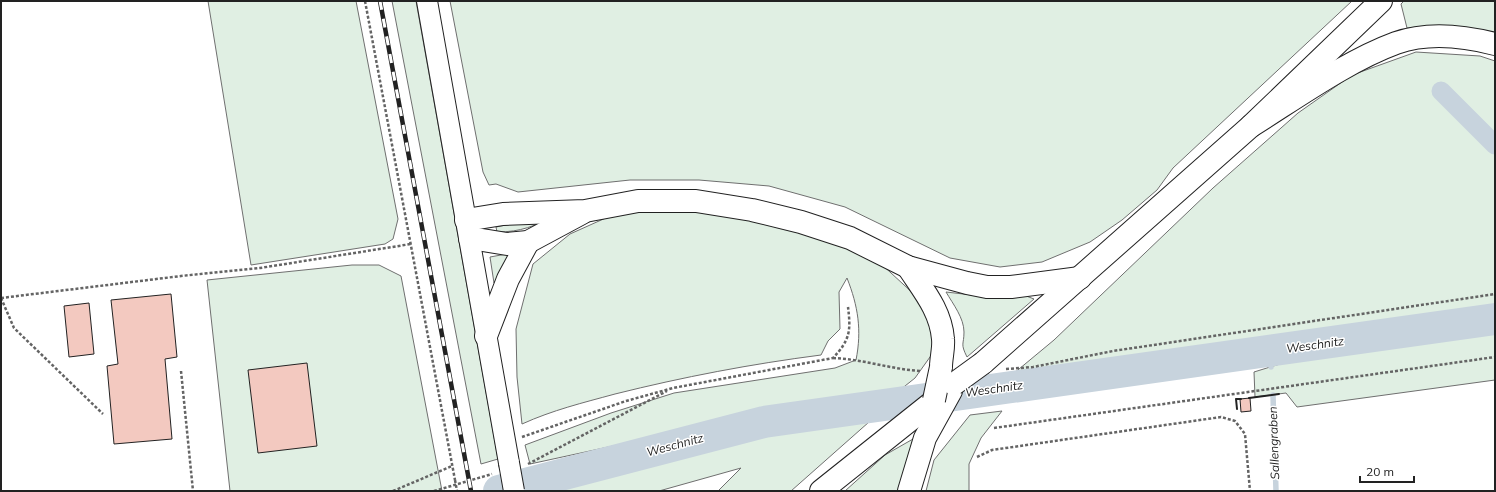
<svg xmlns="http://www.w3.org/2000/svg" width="1496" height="492" font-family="Mulish,sans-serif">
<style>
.green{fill:#e0efe3;stroke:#6f6f6f}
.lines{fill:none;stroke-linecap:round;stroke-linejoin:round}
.stream{stroke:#c7d3dd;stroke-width:5.5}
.canal{stroke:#c7d3dd;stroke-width:19}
.river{stroke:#c7d3dd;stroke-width:32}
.building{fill:#f3c9c0;stroke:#222}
.tertiary-casing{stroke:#222;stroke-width:22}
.primary-casing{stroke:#222;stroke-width:24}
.trunk-casing{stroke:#222;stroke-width:24}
.path{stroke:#646464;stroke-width:2.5;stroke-dasharray:3 2;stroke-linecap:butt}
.tertiary{stroke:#fff;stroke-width:20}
.primary{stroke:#fff;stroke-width:22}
.trunk{stroke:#fff;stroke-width:22}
.rail-casing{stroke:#222;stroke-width:4.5}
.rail{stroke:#fff;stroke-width:3;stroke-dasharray:9;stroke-linecap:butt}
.tertiary-bridge-casing{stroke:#222;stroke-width:22;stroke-linecap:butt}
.primary-bridge-casing{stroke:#222;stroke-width:24;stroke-linecap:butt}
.path-bridge{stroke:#646464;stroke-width:2.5;stroke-dasharray:3 2;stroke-linecap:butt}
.tertiary-bridge{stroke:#fff;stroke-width:20}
.primary-bridge{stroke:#fff;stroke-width:22}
.wall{stroke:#222;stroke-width:2}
.labels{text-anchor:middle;stroke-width:3;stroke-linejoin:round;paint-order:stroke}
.water-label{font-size:12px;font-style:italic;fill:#222;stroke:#fff}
</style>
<rect width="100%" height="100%" fill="#fff"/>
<!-- green -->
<g class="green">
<path d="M208 1H356L398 219 393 239 385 244 251 265Z"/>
<path d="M392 1H416L498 459 481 464Z"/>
<path d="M450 1H1352L1173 168 1157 190 1122 220 1090 242 1042 262 1000 267 950 258 845 207 769 186 699 180H630L518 192 496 184 489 185 483 172Z"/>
<path d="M1404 1H1495V35L1462 27 1407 28 1401 4Z"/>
<path d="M1416 52 1480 56 1495 61V310L1007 379 1054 340 1213 188 1298 113 1352 75Z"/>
<path d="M619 212H705L769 217 878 261 916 296 934 320 935 350 915 378 890 398H851L742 418 530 464 525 445 611 413 674 393 835 368 856 360C862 330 858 306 847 278L839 292 840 329 828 341 821 355C751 364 683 377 615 394 582 403 553 410 522 424L517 377 516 329 533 264 570 234Z"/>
<path d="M556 215C535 226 521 232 497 232L496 227Z"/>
<path d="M512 253 494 283 490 257Z"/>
<path d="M352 265H379L401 276 442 491H230L207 280Z"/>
<path d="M946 292 972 295 1021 294 1034 299 967 357C960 343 964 345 964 332 964 318 953 304 946 292Z"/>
<path d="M1495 333V380L1297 407 1286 393 1255 397 1254 372 1283 363Z"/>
<path d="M1002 411 981 438 969 464V491H926L934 460 970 415Z"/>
<path d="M869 422 791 491H718L741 468 659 491H557L676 457 763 436Z"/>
<path d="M913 439 899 491H845L885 455Z"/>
</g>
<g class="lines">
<!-- stream -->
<g class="stream">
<path d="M1271 352V367"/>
<path d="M1273 395 1276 491"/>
</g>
<!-- canal -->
<path class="canal" d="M1441 91 1495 145"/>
<!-- river -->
<path class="river" d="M499 491 764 422 1495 319"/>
</g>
<!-- building -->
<g class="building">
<path d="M171 294 177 357 165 359 172 439 114 444 107 366 118 364 111 300Z"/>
<path d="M89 303 94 354 69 357 64 306Z"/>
<path d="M307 363 317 446 258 453 248 370Z"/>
<path d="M1250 398 1251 411 1241 412 1240 399Z"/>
</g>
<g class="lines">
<defs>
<path id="tertiary" d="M427 1 509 463"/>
<g id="primary">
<path d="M466 220 503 214 585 211 638 201H696L752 210 801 222 850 238 908 267 967 283 987 287H1011L1080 278"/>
<path d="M470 238 507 244 528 242 582 213"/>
<path d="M908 267C923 290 941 311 943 339 944 348 941 358 941 367"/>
<path d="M486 336 508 279 528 242"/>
<path d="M983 363 1251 126 1381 1"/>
<path d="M821 491 949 389"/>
<path d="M909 491 925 438 951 391"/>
</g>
<path id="trunk" d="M1251 126C1296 98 1347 61 1396 43 1427 32 1464 36 1495 44"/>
</defs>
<!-- tertiary casing -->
<use href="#tertiary" class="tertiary-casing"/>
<!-- primary casing -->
<use href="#primary" class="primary-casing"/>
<!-- trunk casing -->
<use href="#trunk" class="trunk-casing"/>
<!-- path -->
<g class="path">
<path d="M365 1 455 480"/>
<path d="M1 298 181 276 260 268 411 244"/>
<path d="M1 298 14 328 103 414"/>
<path d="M833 358C862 359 890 369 920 371"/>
<path d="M1006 369 1033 367 1113 351 1495 294"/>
<path d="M181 371 193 491"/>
<path d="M994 428 1495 357"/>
<path d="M522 437 626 401 673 388 833 358C850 340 851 331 848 307"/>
<path d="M977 457 992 450 1221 417 1235 421 1245 434 1250 491"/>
<path d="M528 464 667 391"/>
<path d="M393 491 452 466"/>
<path d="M434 491 492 474"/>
</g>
<!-- tertiary -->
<use href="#tertiary" class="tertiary"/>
<!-- primary -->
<use href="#primary" class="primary"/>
<!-- trunk -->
<use href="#trunk" class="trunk"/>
<defs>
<path id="rail" d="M380 1 471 491"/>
</defs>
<!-- rail casing -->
<use href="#rail" class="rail-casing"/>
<!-- rail -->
<use href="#rail" class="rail"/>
<defs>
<path id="tertiary-bridge" d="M509 463 514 491"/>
<g id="primary-bridge">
<path d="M954 384 983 363"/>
<path d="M934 400 941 367"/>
</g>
</defs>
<!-- tertiary-bridge casing -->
<use href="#tertiary-bridge" class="tertiary-bridge-casing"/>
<!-- primary-bridge casing -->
<use href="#primary-bridge" class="primary-bridge-casing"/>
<!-- path-bridge -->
<path class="path-bridge" d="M455 480 457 491"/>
<!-- tertiary-bridge -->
<use href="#tertiary-bridge" class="tertiary-bridge"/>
<!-- primary-bridge -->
<use href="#primary-bridge" class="primary-bridge"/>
<!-- wall -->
<g class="wall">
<path d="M1249 398 1279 394"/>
<path d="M1237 409 1236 399H1241"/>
</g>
</g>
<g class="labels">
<!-- water labels -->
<g class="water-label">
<text transform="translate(1315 345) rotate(-8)" y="4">Weschnitz</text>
<text transform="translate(994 389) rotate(-8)" y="4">Weschnitz</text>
<text transform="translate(1274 443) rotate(-92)" y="4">Sallengraben</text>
<text transform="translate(675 445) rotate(-15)" y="4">Weschnitz</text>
</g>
</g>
<!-- border -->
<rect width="1496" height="492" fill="none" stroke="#222222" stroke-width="4"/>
<!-- scale -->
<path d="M1360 476v6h54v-6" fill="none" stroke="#222222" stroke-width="2"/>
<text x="1366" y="476" font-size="12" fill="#222222" stroke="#ffffff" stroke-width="3" paint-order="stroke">20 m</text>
</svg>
